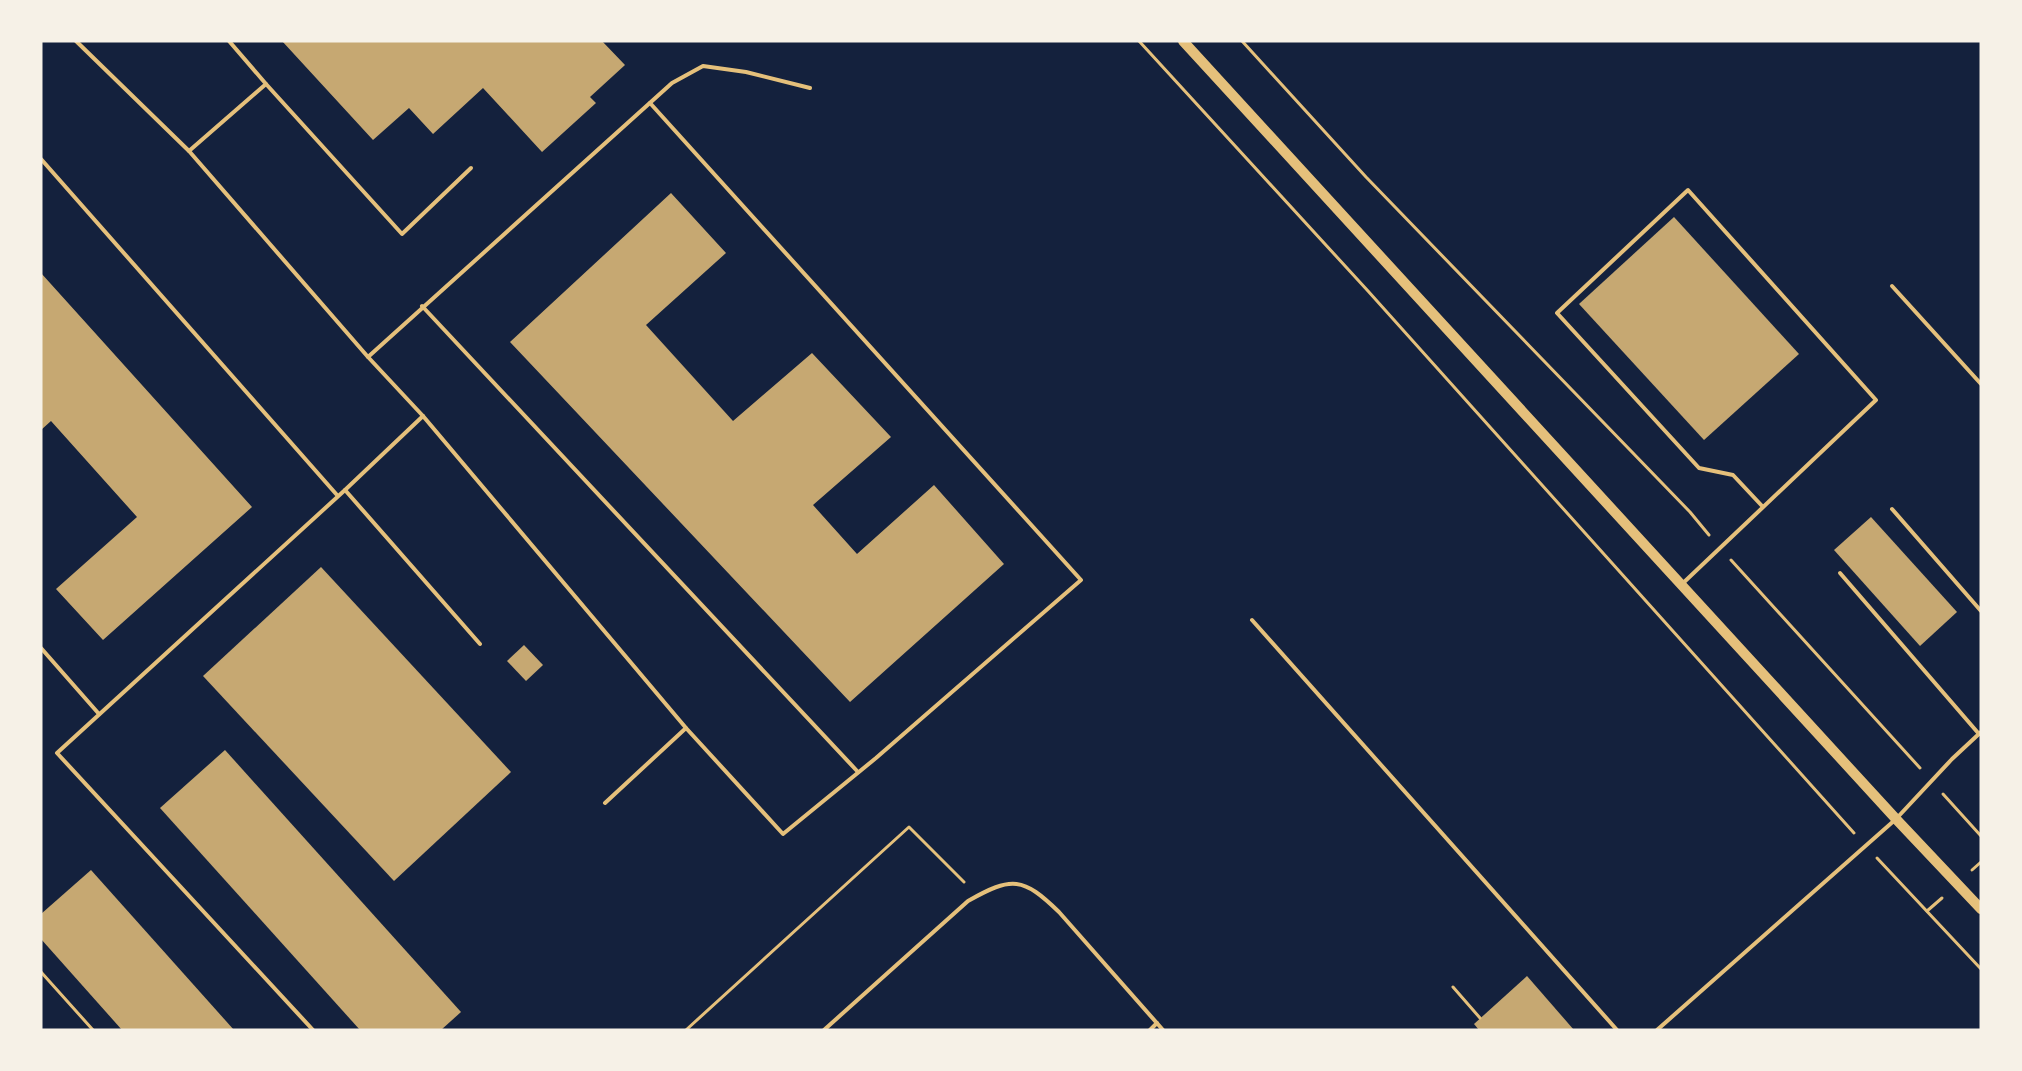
<svg xmlns="http://www.w3.org/2000/svg" width="2022" height="1071" font-family="Raleway,sans-serif">
<style>
.building{fill:#c6a872}
.lines{fill:none;stroke-linecap:round;stroke-linejoin:round}
.path{stroke:#e5c07b;stroke-width:3}
.service{stroke:#e5c07b;stroke-width:4}
.secondary{stroke:#e5c07b;stroke-width:10}
</style>
<rect width="100%" height="100%" fill="#14213d"/>
<!-- building -->
<g class="building">
<path d="M282 41H602L625 65 590 97 596 103 542 152 483 88 433 134 409 108 373 140Z"/>
<path d="M671 193 726 253 646 325 733 421 812 353 891 437 813 505 857 554 934 485 1004 564 850 702 510 342Z"/>
<path d="M1674 217 1799 354 1704 440 1579 304Z"/>
<path d="M41 273 252 507 103 640 56 589 137 517 51 421 41 430Z"/>
<path d="M1871 517 1957 612 1920 646 1834 550Z"/>
<path d="M321 567 511 772 394 881 203 676Z"/>
<path d="M524 645 543 665 526 681 507 661Z"/>
<path d="M225 750 461 1012 441 1030H360L160 808Z"/>
<path d="M91 870 234 1030H122L41 939V914Z"/>
<path d="M1527 976 1574 1030H1479L1474 1024Z"/>
</g>
<g class="lines">
<!-- path -->
<g class="path">
<path d="M1139 41 1368 291 1854 833"/>
<path d="M1242 41 1366 177 1690 512 1709 535"/>
<path d="M1731 560 1920 768"/>
<path d="M1943 794 1981 836"/>
<path d="M1877 858 1981 969"/>
<path d="M1972 870 1981 862"/>
<path d="M1927 911 1942 898"/>
<path d="M41 972 93 1030"/>
<path d="M1453 987 1480 1018"/>
<path d="M686 1030 909 827 964 882"/>
</g>
<!-- service -->
<g class="service">
<path d="M76 41 189 151 368 357 423 416 686 728 783 834 876 758 1081 580 650 103"/>
<path d="M266 84 402 234 471 168"/>
<path d="M189 151 266 84 229 41"/>
<path d="M41 159 337 495"/>
<path d="M1892 286 1981 384"/>
<path d="M422 306 858 772"/>
<path d="M368 357 672 83 703 66 746 72 810 88"/>
<path d="M345 490 480 644"/>
<path d="M1892 509 1981 611"/>
<path d="M1840 573 1979 734"/>
<path d="M1681 585 1876 400 1688 190 1557 313 1699 468 1733 475 1763 507"/>
<path d="M1252 620 1617 1030"/>
<path d="M41 648 99 714"/>
<path d="M605 803 686 728"/>
<path d="M313 1030 57 753 345 490 423 416"/>
<path d="M824 1030 968 901C1012 876 1023 877 1059 912L1163 1030"/>
<path d="M1150 1030 1157 1023"/>
<path d="M1657 1030 1896 819 1952 759 1981 732"/>
</g>
<!-- secondary -->
<path class="secondary" d="M1183 41 1896 819 1981 909"/>
</g>
<!-- border -->
<rect width="2022" height="1071" fill="none" stroke="#f6f1e7" stroke-width="85"/>
</svg>
